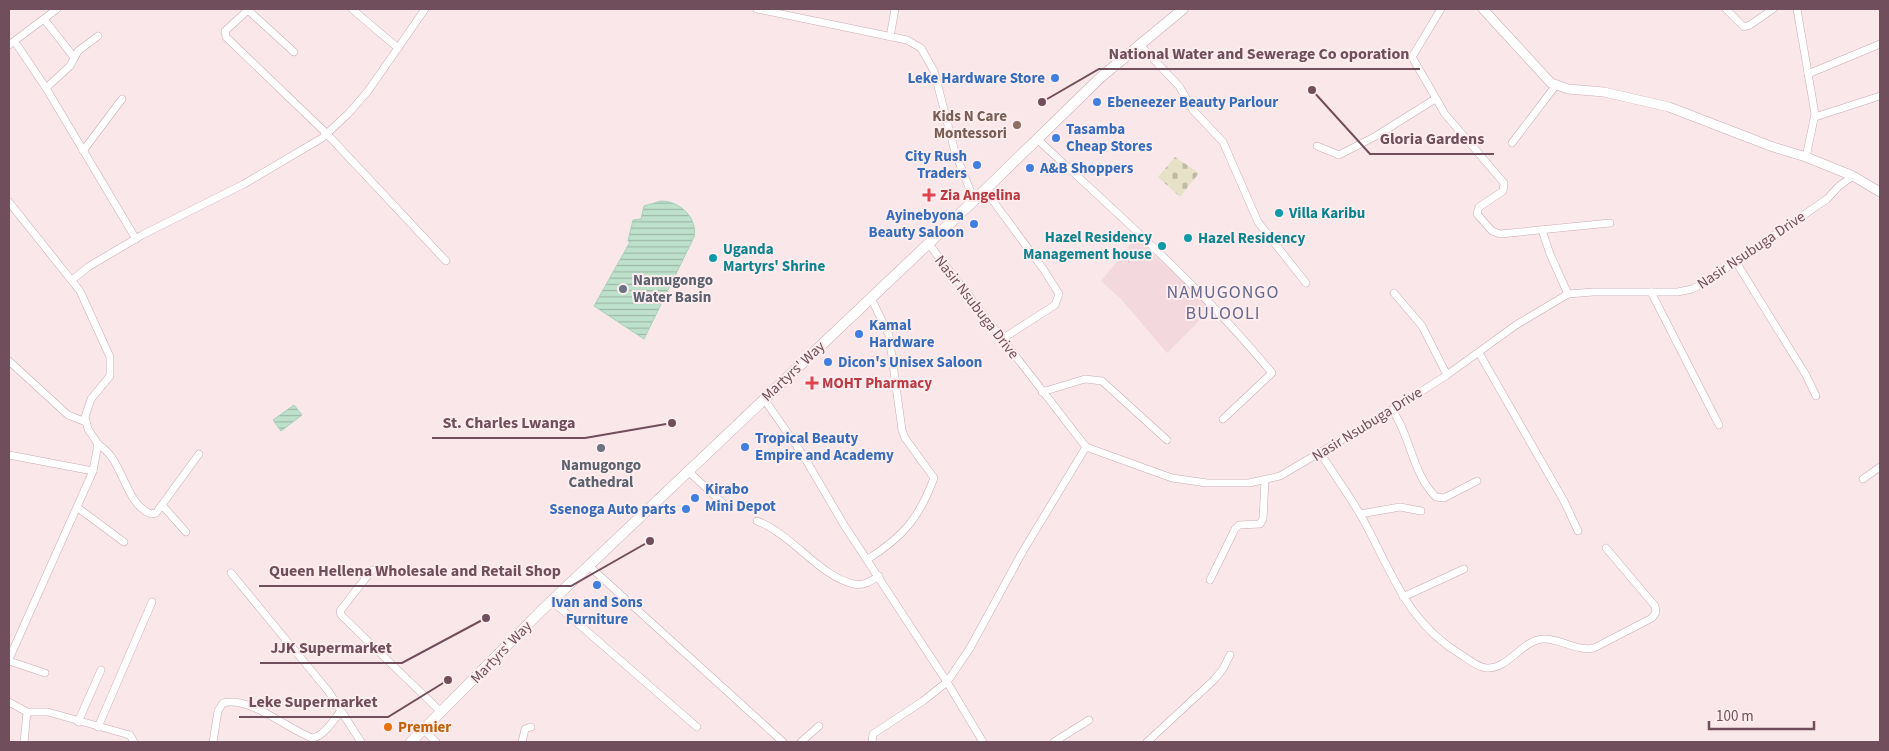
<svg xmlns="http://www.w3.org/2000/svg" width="1889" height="751" font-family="'Source Sans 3',sans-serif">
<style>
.residential{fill:#f3d9de}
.cemetery{fill:url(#cemetery-stones)}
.water{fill:url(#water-rules);stroke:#a5d2b8}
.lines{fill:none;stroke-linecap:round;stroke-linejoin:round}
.minor-casing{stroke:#c8acb4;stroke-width:8}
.tertiary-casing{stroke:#c8acb4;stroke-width:10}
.secondary-casing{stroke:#cbaab4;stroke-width:11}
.minor{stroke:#fff;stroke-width:7}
.tertiary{stroke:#fff;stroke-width:9}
.secondary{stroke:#fff;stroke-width:10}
.shop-dot{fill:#3f7fe0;stroke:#fdedef;stroke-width:2}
.education-dot{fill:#8d6e63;stroke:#fdedef;stroke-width:2}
.health-dot{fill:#e0444e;stroke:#fdedef;stroke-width:2}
.culture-dot{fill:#0f9aa8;stroke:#fdedef;stroke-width:2}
.worship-dot{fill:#6b7280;stroke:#fdedef;stroke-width:2}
.food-dot{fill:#e8710a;stroke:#fdedef;stroke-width:2}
.labels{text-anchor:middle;stroke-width:4;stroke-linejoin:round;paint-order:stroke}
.shop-label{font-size:15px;font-weight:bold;fill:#366cbe;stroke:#fdedef;text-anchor:start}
.education-label{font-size:15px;font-weight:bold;fill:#785e54;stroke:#fdedef;text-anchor:end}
.health-label{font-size:15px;font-weight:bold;fill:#be3a42;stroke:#fdedef;text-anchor:start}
.culture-label{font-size:15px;font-weight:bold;fill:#0d838f;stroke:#fdedef;text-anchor:start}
.street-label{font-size:15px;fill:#714e5b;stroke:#fdedef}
.worship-label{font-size:15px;font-weight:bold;fill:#5b616d;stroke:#fdedef;text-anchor:start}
.food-label{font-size:15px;font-weight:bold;fill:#c56008;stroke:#fdedef;text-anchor:start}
.quarter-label{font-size:18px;letter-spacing:1px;fill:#66698c;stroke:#fdedef}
.leader{fill:none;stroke:#714e5b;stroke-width:2}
.callout-dot{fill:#714e5b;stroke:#fdedef;stroke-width:2}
.callout-label{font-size:16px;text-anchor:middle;font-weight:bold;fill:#714e5b;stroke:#fdedef;stroke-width:4;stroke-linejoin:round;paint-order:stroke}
</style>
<defs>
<pattern id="cemetery-stones" width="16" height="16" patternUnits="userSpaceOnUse" patternTransform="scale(1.25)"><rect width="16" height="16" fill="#e6e1c7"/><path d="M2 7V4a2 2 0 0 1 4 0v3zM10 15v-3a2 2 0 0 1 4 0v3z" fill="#bfb9a5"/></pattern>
<pattern id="water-rules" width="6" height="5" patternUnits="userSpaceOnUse" patternTransform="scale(1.25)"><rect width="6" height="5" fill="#bee1cc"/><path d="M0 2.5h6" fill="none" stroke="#9fb9a9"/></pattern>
</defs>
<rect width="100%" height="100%" fill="#fae7ea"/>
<!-- residential -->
<path class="residential" d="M1136 238 1208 305 1210 310 1167 353 1121 299 1101 281Z"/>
<!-- cemetery -->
<path class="cemetery" d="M1175 157 1199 173 1180 197 1158 177Z"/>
<!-- water -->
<g class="water">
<path d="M661 201C679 201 698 217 694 237L644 339 594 306 630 242 628 241 633 220 641 219 644 206Z"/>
<path d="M294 405 302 415 281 431 273 420Z"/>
</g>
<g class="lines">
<defs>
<g id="minor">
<path d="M352 9 398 48"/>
<path d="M757 9 907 40 921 48 934 71 955 152 974 200"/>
<path d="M1441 9 1412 57 1445 114 1504 183 1503 191 1479 207 1477 214 1492 231 1500 234 1610 223"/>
<path d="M1726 9 1744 27 1750 25 1773 9"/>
<path d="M1797 9 1815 114 1806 157"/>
<path d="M44 19 73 56"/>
<path d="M98 36 78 51 70 66 46 88 136 239"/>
<path d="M890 37 895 9"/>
<path d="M15 42 46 88"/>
<path d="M1139 44 1179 86 1193 110 1223 142 1258 222 1306 283"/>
<path d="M9 45 57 9"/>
<path d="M294 52 248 10 225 31 226 37 327 134 446 261"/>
<path d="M1808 74 1880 44"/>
<path d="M1815 117 1880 96"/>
<path d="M1037 139C1118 214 1201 287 1272 373L1223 419"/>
<path d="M1512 143 1556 85"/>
<path d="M1317 146 1339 155 1376 136 1435 99"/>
<path d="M83 151 122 99"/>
<path d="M985 190 1044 270 1059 294 1055 305 1002 339"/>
<path d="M9 202 80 291 110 357V376L91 399 85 417 88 429 98 444 93 471 9 659"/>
<path d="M1542 230 1550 254 1568 294"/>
<path d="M928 243 1086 447 1172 478 1207 483H1249L1280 476 1392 410 1447 375 1516 325 1568 294 1593 292H1678L1692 289 1706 282 1827 199 1839 186 1853 176"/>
<path d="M1736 262 1806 375 1816 396"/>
<path d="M72 280 88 267 142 235 244 184 322 138 348 114 368 91 425 9"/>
<path d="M1651 292 1719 425"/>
<path d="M1394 293 1422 326 1447 375"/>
<path d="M1479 353 1564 501 1578 531"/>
<path d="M9 361 68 415 86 422"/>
<path d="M1042 392 1085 379 1102 381 1167 440"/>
<path d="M764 399 803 455 844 525 947 682 983 742"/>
<path d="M1392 410C1411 436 1412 474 1436 497L1444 498 1477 481"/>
<path d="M98 444C102 447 107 451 110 455 124 472 129 506 151 514L156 513 199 454"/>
<path d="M1321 454C1334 474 1348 494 1360 514 1392 570 1404 621 1463 656 1470 661 1478 667 1486 668 1508 670 1522 640 1543 639 1560 638 1577 652 1594 648L1652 618 1656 612 1655 606 1606 548"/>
<path d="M9 455 93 471"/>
<path d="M688 471 728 508"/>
<path d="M1863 479 1880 467"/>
<path d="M162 505 186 532"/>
<path d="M78 508 124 542"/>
<path d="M1360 514 1400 507 1421 511"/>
<path d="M757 521C792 534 820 577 854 584 864 586 871 581 879 576"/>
<path d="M868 559C904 536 919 518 934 478L905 438 902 430 889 335 871 298"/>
<path d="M589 566 783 742"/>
<path d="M372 570 340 611 341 615 442 713"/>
<path d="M231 573 329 692 361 742"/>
<path d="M1210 580 1235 529 1239 525 1260 524 1263 519 1265 480"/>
<path d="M1403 597 1464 569"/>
<path d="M552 601 697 727"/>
<path d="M9 661 45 673"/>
<path d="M9 702 27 712 24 742"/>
<path d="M27 712H48L126 734 130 735 134 742"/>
<path d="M78 722 101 670"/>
<path d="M98 727 152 602"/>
<path d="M424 730 436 742"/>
<path d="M213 742 218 711 223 703C250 696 286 728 312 738 324 737 334 719 341 711"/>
<path d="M522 742 525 729 531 727"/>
<path d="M801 742 819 726"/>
<path d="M872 742 873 734 923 701 947 682 970 648 1023 551 1086 447"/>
<path d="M1054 742 1089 720"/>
<path d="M1147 742 1214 680 1223 669 1230 655"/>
</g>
<path id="tertiary" d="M1483 9 1551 83 1568 89 1604 92 1669 107 1773 147 1806 157 1853 176 1880 192"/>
<path id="secondary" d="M411 742 542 610 985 190 1101 77 1183 9"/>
</defs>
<!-- minor casing -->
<use href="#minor" class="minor-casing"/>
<!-- tertiary casing -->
<use href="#tertiary" class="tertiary-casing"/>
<!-- secondary casing -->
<use href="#secondary" class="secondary-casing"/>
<!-- minor -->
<use href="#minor" class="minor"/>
<!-- tertiary -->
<use href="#tertiary" class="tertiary"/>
<!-- secondary -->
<use href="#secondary" class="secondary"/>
</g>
<!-- markers -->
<g class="shop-dot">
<circle cx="1055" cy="78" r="5"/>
<circle cx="1097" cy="102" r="5"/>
<circle cx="1056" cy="138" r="5"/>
<circle cx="977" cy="165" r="5"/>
<circle cx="1030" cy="168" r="5"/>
<circle cx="974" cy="224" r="5"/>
<circle cx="859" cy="334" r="5"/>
<circle cx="828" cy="362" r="5"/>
<circle cx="745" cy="447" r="5"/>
<circle cx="695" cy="498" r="5"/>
<circle cx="686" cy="509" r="5"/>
<circle cx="597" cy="585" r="5"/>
</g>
<circle class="education-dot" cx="1017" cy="125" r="5"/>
<g class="health-dot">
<path d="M926.5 187.5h5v5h5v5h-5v5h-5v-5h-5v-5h5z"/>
<path d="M809.5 375.5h5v5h5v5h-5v5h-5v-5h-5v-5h5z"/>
</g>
<g class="culture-dot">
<circle cx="1279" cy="213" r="5"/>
<circle cx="1188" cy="238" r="5"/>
<circle cx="1162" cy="246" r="5"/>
<circle cx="713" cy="258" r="5"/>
</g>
<g class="worship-dot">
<circle cx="623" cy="289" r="5"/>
<circle cx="601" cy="448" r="5"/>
</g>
<circle class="food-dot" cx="388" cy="727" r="5"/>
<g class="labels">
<!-- shop labels -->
<g class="shop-label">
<text x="1045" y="83" text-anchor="end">Leke Hardware Store</text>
<text x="1107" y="107">Ebeneezer Beauty Parlour</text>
<text x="1066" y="134">Tasamba<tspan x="1066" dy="17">Cheap Stores</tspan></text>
<text x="967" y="161" text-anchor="end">City Rush<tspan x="967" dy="17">Traders</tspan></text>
<text x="1040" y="173">A&amp;B Shoppers</text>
<text x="964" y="220" text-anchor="end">Ayinebyona<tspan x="964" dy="17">Beauty Saloon</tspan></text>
<text x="869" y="330">Kamal<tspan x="869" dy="17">Hardware</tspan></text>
<text x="838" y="367">Dicon's Unisex Saloon</text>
<text x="755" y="443">Tropical Beauty<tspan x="755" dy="17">Empire and Academy</tspan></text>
<text x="705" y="494">Kirabo<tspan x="705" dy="17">Mini Depot</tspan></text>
<text x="676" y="514" text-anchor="end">Ssenoga Auto parts</text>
<text x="597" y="607" text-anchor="middle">Ivan and Sons<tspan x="597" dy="17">Furniture</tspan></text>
</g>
<!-- education labels -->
<g class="education-label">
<text x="1007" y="121">Kids N Care<tspan x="1007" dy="17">Montessori</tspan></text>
</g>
<!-- health labels -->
<g class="health-label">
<text x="940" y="200">Zia Angelina</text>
<text x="822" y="388">MOHT Pharmacy</text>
</g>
<!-- culture labels -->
<g class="culture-label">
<text x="1289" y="218">Villa Karibu</text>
<text x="1152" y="242" text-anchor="end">Hazel Residency<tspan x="1152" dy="17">Management house</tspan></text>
<text x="1198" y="243">Hazel Residency</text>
<text x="723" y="254">Uganda<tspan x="723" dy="17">Martyrs' Shrine</tspan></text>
</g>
<!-- street labels -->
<g class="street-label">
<text transform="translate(1751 250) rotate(-34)" y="5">Nasir Nsubuga Drive</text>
<text transform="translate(977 307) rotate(52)" y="5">Nasir Nsubuga Drive</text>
<text transform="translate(793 371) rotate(-43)" y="5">Martyrs' Way</text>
<text transform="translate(1367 424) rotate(-32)" y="5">Nasir Nsubuga Drive</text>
<text transform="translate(501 652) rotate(-46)" y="5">Martyrs' Way</text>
</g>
<!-- worship labels -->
<g class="worship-label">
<text x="633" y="285">Namugongo<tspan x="633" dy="17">Water Basin</tspan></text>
<text x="601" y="470" text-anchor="middle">Namugongo<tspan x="601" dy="17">Cathedral</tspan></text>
</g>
<!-- food labels -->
<g class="food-label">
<text x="398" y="732">Premier</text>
</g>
<!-- quarter labels -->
<g class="quarter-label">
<text x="1223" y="298">NAMUGONGO<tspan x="1223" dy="21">BULOOLI</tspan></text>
</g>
</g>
<!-- callouts -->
<path class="leader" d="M1042 102L1099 69H1420M1312 90L1370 154H1494M672 423L585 438H432M650 541L571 586H259M486 618L402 663H260M448 680L388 717H239"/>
<g class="callout-dot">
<circle cx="1042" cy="102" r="5"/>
<circle cx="1312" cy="90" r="5"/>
<circle cx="672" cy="423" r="5"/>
<circle cx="650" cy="541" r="5"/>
<circle cx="486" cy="618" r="5"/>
<circle cx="448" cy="680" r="5"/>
</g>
<g class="callout-label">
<text x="1259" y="59">National Water and Sewerage Co oporation</text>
<text x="1432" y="144">Gloria Gardens</text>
<text x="509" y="428">St. Charles Lwanga</text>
<text x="415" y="576">Queen Hellena Wholesale and Retail Shop</text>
<text x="331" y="653">JJK Supermarket</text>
<text x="313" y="707">Leke Supermarket</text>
</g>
<!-- border -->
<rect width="1889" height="751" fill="none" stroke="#714e5b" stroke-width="20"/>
<!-- scale -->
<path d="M1709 721v8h105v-8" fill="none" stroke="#714e5b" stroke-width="2.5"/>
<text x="1716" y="721" font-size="15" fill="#714e5b" stroke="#fdedef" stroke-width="4" paint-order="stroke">100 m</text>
</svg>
